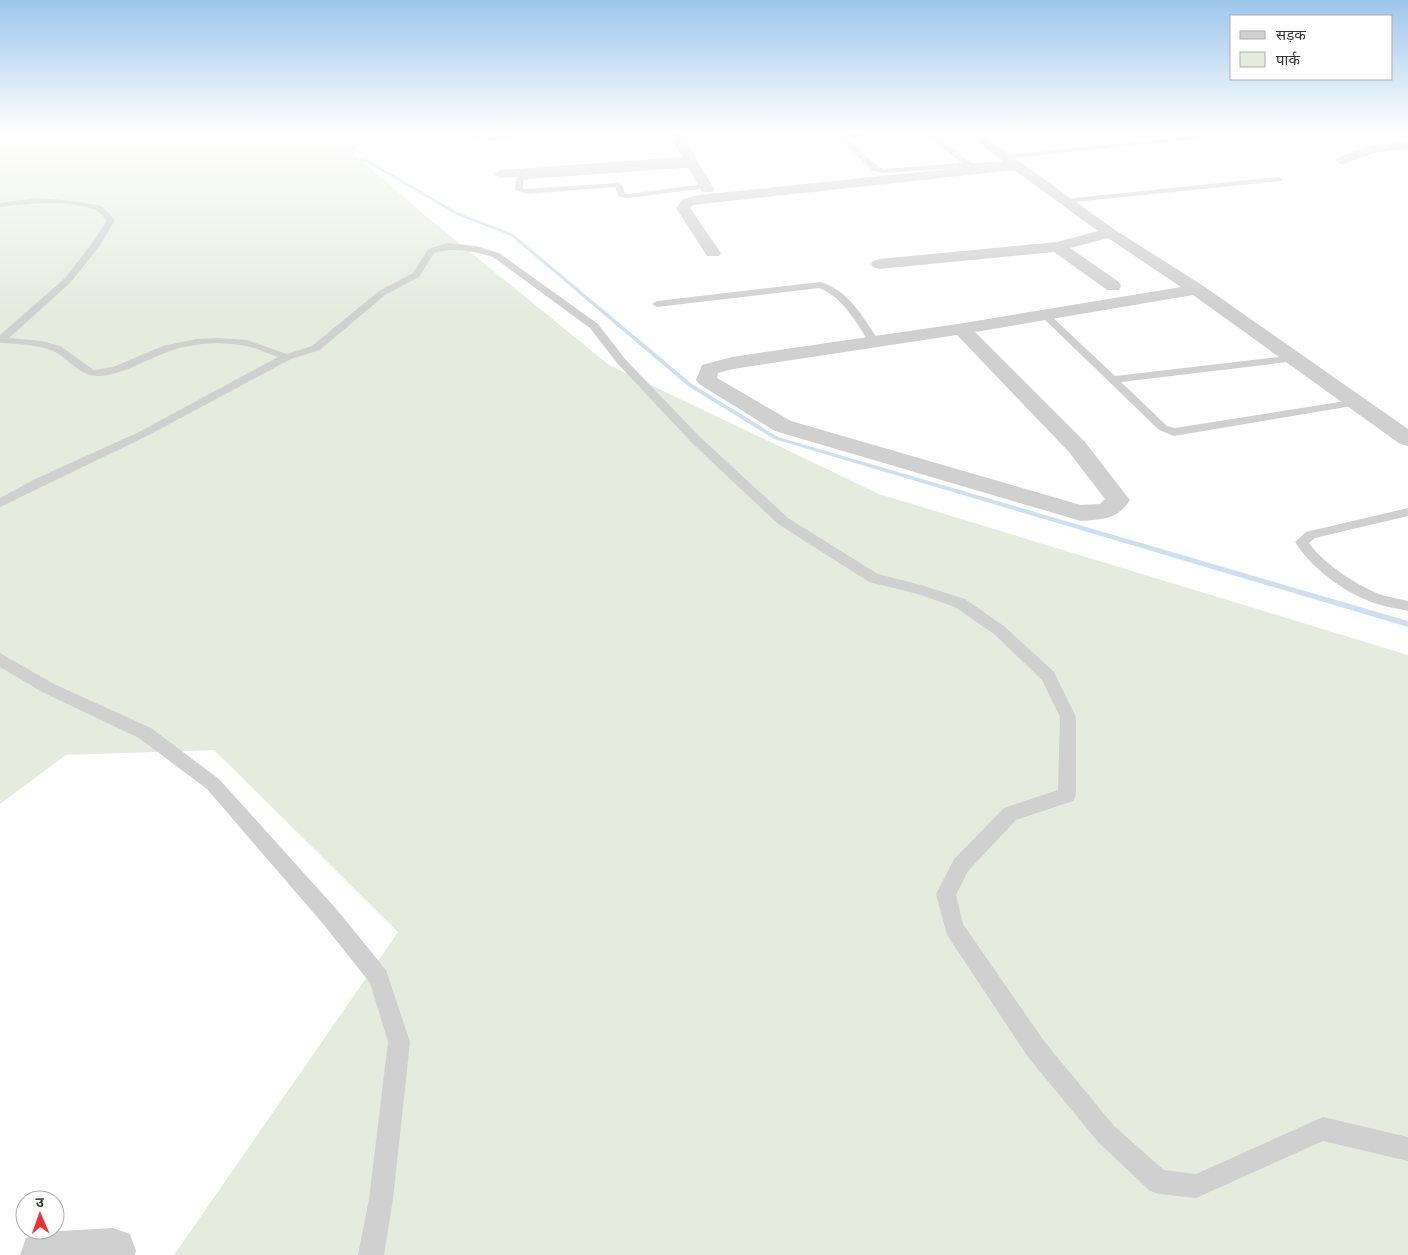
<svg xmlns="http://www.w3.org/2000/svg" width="1408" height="1255" font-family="Jost,'Noto Sans Devanagari',sans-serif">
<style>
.green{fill:#e5ecde}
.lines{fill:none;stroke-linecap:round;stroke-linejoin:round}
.stream{fill:#cde0ef;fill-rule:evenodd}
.service{fill:#d0d0d0;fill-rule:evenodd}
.minor{fill:#d0d0d0;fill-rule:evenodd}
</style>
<rect width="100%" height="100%" fill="#fff"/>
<!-- green -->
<path class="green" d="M0 134H331L427 217 609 365 879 494 1408 655V1255H174L398 932 214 750 66 755 0 804Z"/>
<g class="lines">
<!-- stream -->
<path class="stream" d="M362 135 365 136 347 156 368 160 459 213 513 234 692 384 778 437 1408 621V627L774 439 688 386 511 236 457 215 366 162 344 158V156Z"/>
<!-- service -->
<g class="service">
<path d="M466 134 483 137 570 134 483 141 472 139Z"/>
<path d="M848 134H876L847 139 879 167 883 169 962 163 925 134H933L971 163 1011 161 1015 163 1011 165 882 173 873 171 841 140V138Z"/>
<path d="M1205 135 1207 136V138L1004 159 1000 157 1004 155Z"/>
<path d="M693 163H696V167L528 179 523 181V189L618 183 622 185 625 193 628 194 705 184 709 186 708 188 628 198 619 197 615 187 528 194 515 190 516 178 527 175Z"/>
<path d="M1278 177 1282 179 1281 181 1065 203 1061 201 1065 199Z"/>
<path d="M37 198 74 201 102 206 115 220 100 245 71 282 9 338 41 341 60 346 94 370 113 367 163 346 196 339 218 338 247 340 287 354 312 346 379 291 413 273 428 249 447 243 476 246 499 253 598 324 625 359 700 437 788 518 878 574 921 585 965 599 1004 626 1054 672 1076 717V795L1073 801 1016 820 968 871 956 895 963 924 1044 1041 1114 1126 1164 1170 1196 1174 1323 1117 1408 1137V1161L1323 1141 1196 1198 1159 1194 1150 1191 1098 1142 1028 1057 947 935 936 894 954 859 1004 808 1058 790 1060 717 1042 680 994 634 955 607 918 594 869 582 778 524 692 443 617 363 590 328 493 257C473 251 454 247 434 253L419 277 385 295 320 350 291 359 147 436 0 507V498L35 479 139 432 278 357C269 354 259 349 250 347 221 340 186 343 160 355 140 363 120 375 99 376 79 377 69 358 53 351 37 344 17 344 0 343V335L65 278 93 242 107 220C103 217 99 211 95 210 69 199 27 204 0 207V203Z"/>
<path d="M820 282C850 290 865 321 881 344L880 346H872C857 325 845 298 819 288L657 307 652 304 657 301Z"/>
<path d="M1045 312 1048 313 1115 376 1296 355 1301 358 1296 361 1121 382 1167 426 1175 428 1358 399 1364 402 1358 405 1174 436 1159 430 1042 317 1040 315Z"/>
<path d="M1408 508V516L1315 538 1309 543C1322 563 1362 589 1385 596 1393 598 1400 599 1408 601V611C1397 608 1385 607 1374 603 1344 592 1312 569 1295 542L1306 532Z"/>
<path d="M0 653 54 684 151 728 219 779 338 911 386 970 410 1042 393 1199 384 1255H358L369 1199 388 1042 370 983 324 925 207 789 139 738 42 692 0 667Z"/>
</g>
<!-- minor -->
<g class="minor">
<path d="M670 134H682L714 189 712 192H702L686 164 501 178 494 174 501 170 682 157Z"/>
<path d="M967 134H981L1115 230 1202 285 1408 429V446L1400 444 1193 295 975 332 1085 442 1126 495 1130 500C1117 520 1103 519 1081 521L775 431 699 384 696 380 702 365 732 357 964 323 1181 287 1108 238 1070 248 1119 282 1121 286 1119 290H1107L1054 252 879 269 873 267 871 264 873 261 879 259 1057 242 1098 231 1014 170 693 205 690 208 721 253 719 256H707L676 208 683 199 699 195 1005 163ZM957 335 1069 452 1105 499 1100 504 1081 505 791 421 717 378 718 373 733 369Z"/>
<path d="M1408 141V149L1374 153 1342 165 1335 161 1337 158 1372 145Z"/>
<path d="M113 1228 130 1234 136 1251 135 1255H20L26 1238 43 1232Z"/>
</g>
</g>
<!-- sky -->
<linearGradient id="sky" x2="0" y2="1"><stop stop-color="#9dc6eb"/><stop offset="0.43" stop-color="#fff"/><stop offset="1" stop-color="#fff" stop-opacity="0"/></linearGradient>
<rect width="1408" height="310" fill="url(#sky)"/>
<!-- legend -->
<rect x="1230" y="15" width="162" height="65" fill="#ffffff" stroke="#adadad"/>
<rect x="1240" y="31" width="25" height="8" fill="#d0d0d0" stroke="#adadad"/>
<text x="1276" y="40" font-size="15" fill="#333333">सड़क</text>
<rect x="1240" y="52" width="25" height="15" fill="#e5ecde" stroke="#adadad"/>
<text x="1276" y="65" font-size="15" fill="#333333">पार्क</text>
<!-- north arrow -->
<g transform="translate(40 1215) rotate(358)"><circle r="24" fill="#ffffff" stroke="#adadad"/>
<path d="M0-4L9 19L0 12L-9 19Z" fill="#ed3135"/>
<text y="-8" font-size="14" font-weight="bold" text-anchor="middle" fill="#333333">उ</text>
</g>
</svg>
